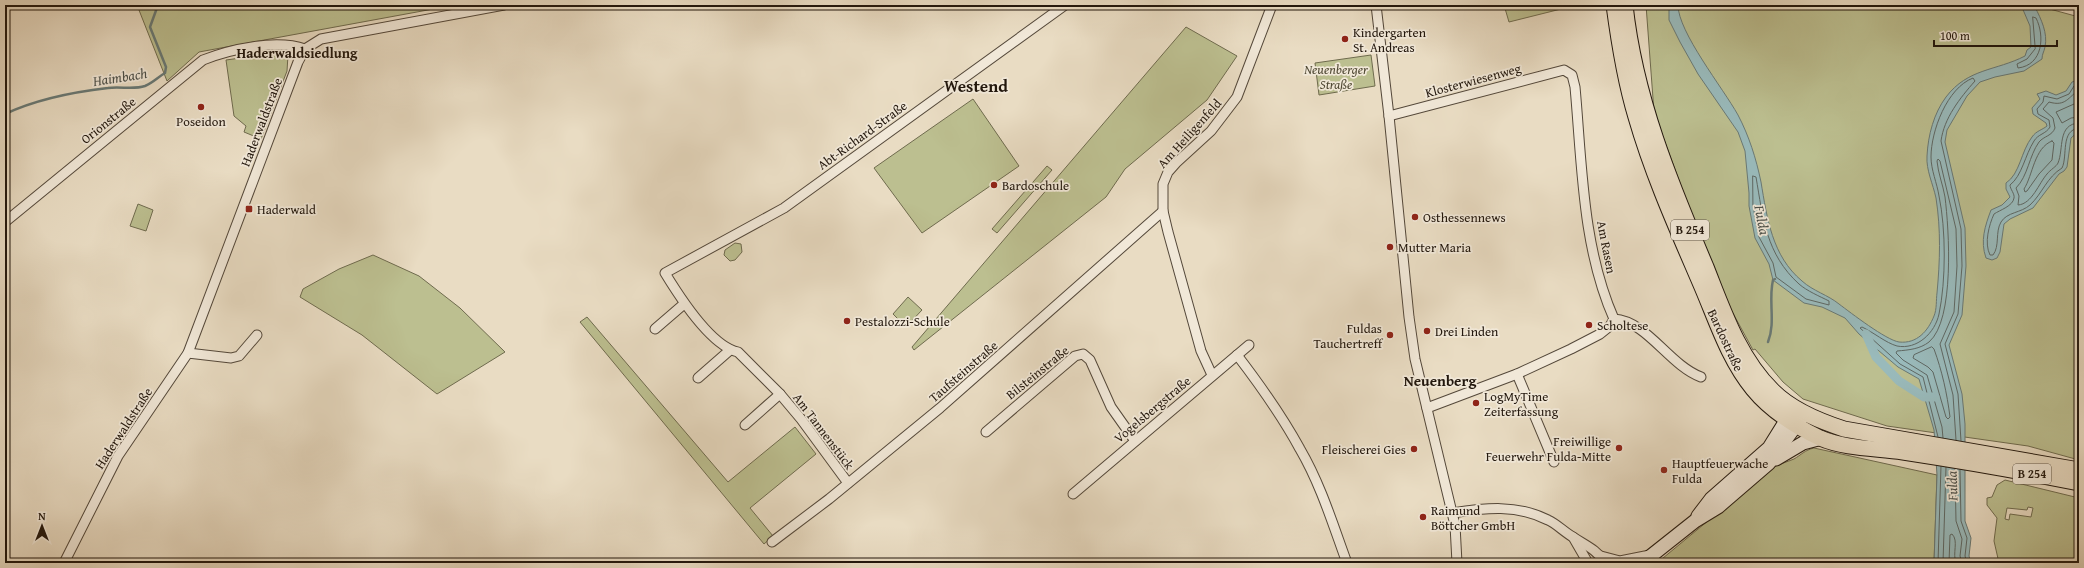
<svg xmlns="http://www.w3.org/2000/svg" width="2084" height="568" font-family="'Gentium Book Plus',serif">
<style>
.green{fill:#bcbf90;stroke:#6f6b4e;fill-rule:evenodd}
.water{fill:#99babb;stroke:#697975}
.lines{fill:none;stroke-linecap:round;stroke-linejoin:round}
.shore{stroke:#5e6864;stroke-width:1}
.stream{stroke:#697975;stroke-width:2.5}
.canal{stroke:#99babb;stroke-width:9}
.minor-casing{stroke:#54483a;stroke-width:11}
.secondary-casing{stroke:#22170d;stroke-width:15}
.primary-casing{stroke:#22170d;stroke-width:17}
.minor{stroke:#f1e8d8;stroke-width:9}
.secondary{stroke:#f1e8d8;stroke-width:13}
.primary{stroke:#e9dcc3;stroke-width:15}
.poi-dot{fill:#8f2418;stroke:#f1e8d8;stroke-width:1.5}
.labels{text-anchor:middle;stroke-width:3.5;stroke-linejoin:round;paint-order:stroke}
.shield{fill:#f1e8d8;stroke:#60564a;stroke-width:1}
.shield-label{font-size:12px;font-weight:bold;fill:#22170d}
.poi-label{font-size:13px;fill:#22170d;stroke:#f1e8d8;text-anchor:start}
.park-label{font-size:13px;font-style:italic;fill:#504934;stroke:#f1e8d8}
.street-label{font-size:13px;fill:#22170d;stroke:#f1e8d8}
.neighbourhood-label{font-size:14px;font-weight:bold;fill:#22170d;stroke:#f1e8d8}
.water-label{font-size:14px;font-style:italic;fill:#4c504a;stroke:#f1e8d8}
.quarter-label{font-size:15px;font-weight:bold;fill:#22170d;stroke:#f1e8d8}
.district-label{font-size:17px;font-weight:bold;fill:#22170d;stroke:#f1e8d8}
</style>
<rect width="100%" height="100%" fill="#e9dcc3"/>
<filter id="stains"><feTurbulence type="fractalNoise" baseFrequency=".005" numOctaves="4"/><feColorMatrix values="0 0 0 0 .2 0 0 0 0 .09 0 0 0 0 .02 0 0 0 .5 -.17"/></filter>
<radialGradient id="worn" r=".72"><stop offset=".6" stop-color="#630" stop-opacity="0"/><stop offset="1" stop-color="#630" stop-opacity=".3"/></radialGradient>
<!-- green -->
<g class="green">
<path d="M137 5H455L199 52 167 81Z"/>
<path d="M1504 5H1577L1509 22Z"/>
<path d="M1646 5H2035L2079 17V460L2028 446 1887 426 1803 399 1783 382 1755 349 1753 350 1716 282 1654 112Z"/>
<path d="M1186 27 1237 56 1207 100 1125 169 1106 197 914 350 912 347Z"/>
<path d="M283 52 288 55 287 71 261 139 244 132 246 126 234 116 226 60Z"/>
<path d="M1371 55 1375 86 1319 95 1315 63Z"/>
<path d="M973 99 1019 166 922 233 874 168Z"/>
<path d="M1047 166 1052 170 997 233 992 229Z"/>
<path d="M138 204 153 210 146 231 130 226Z"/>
<path d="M735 243 741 244 742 252 735 260 730 261 724 255 725 250Z"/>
<path d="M373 255 419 276 460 308 505 352 437 394 362 335 300 297 303 289 339 269Z"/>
<path d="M908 297 922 310 906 327 893 314Z"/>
<path d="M587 317 728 482 795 427 816 454 750 508 773 536 764 544 580 322Z"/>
<path d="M1814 448 1937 475 1934 563H1657L1772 468C1779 464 1787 462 1794 459 1801 455 1805 450 1814 448Z"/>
<path d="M2005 480 2079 498V563H1999L1994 541 1997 518 1987 505V498L1992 497 1997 485ZM2028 507 2033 508 2031 517 2010 514 2009 520 2005 519 2007 508 2027 510Z"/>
</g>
<!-- water -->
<g class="water">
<path d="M1669 5H1678C1678 32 1723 88 1738 115 1749 136 1756 158 1761 182 1767 218 1772 256 1802 281 1813 291 1828 295 1839 304 1851 313 1886 340 1899 342 1917 344 1928 331 1934 316 1937 309 1936 300 1937 293 1940 261 1941 230 1936 198 1933 184 1926 170 1927 156 1928 135 1934 113 1946 97 1968 68 1996 71 2025 56L2027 50 2031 47 2030 26 2021 5H2034L2035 7C2041 19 2048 33 2045 47 2044 52 2042 54 2042 59L2024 71 1995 77 1980 82 1967 96 1947 130 1945 142 1965 228 1966 266 1962 315 1949 345 1962 394 1965 424V521L1971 538 1969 556 1971 563H1934L1937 475 1934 430 1919 379 1898 367 1859 334 1845 318 1822 307 1804 303 1773 280 1769 264 1755 238 1749 206V193L1745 151 1738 132 1698 74 1680 42 1669 20Z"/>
<path d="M2079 80V131L2071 138 2067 167 2064 171 2059 174 2033 208 2010 219 2004 224 2000 252 1997 258 1992 260 1986 258C1980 241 1985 226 1991 210L2002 205 2010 197 2006 189V183C2020 174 2021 151 2032 137 2036 131 2042 130 2047 126L2046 123 2033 114 2032 108 2040 99 2037 94 2046 91 2056 95 2066 91 2072 82Z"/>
</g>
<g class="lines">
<!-- shore -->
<g class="shore">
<path d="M2033 17 2036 18C2045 36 2043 65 2018 68L2017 64 2027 59 2035 49Z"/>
<path d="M2079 85 2074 86 2069 94 2057 99 2044 96 2043 102 2037 109 2038 114 2049 120 2050 127C2046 134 2038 134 2034 141 2025 155 2022 176 2010 185 2010 189 2015 194 2014 198 2013 206 2000 210 1994 214 1989 225 1984 243 1990 255H1993C2000 246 1995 232 2001 222 2007 212 2021 213 2030 205 2042 194 2047 177 2062 168 2068 156 2060 130 2079 128"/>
<path d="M2079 90C2068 97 2066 107 2049 102L2043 109 2053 118 2055 128C2052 136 2044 136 2039 142 2029 156 2028 176 2016 188L2019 196 2018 205C2032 204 2039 183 2047 174 2050 170 2057 166 2058 163 2064 149 2057 124 2079 123"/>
<path d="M2079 99 2074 104 2056 112 2062 123 2071 118 2079 117"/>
<path d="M2052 141 2054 143 2052 160 2039 174 2027 191 2025 192 2024 189C2033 175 2034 148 2052 141Z"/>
<path d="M1753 176 1756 177C1763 218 1766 254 1799 284 1807 291 1819 296 1829 301V305L1806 299 1776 277 1773 263 1759 237 1753 206Z"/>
<path d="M1932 347 1934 349C1942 371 1947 393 1950 417L1948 419 1946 417 1933 372 1928 367 1913 358 1914 355Z"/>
<path d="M1938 437 1923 377 1900 364 1860 328 1862 327C1873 332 1886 343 1897 346 1917 350 1935 333 1939 314 1946 281 1946 229 1939 196 1937 183 1931 170 1931 157 1931 131 1947 88 1973 78L1975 81C1960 98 1944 118 1941 141L1961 229 1962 266 1958 314 1945 344 1958 394 1961 441"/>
<path d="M1943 438 1942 427 1927 375 1903 360 1896 353 1897 351C1909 350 1920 349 1929 342 1955 320 1949 229 1945 197 1943 185 1938 173 1937 161L1938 159 1940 161 1956 229 1957 266 1954 312 1940 344 1953 395 1956 440"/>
<path d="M1955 469 1956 521 1962 539 1960 556 1962 563"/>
<path d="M1960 470 1961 521 1967 538 1965 556 1967 563"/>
<path d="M1938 563 1941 466"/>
<path d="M1943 563 1946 467"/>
<path d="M1949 563 1950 535 1952 534C1959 541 1952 553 1956 563"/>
</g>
<!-- stream -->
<g class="stream">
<path d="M5 114C37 99 73 92 108 88 120 86 133 90 145 86 154 82 158 77 165 73L166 67 150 27 158 5"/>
<path d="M1768 342C1776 322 1768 301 1773 280L1775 279"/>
</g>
<!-- canal -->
<path class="canal" d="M1866 334 1876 357 1899 381 1924 397H1935"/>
<defs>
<g id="minor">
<path d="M1376 5 1389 116 1409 317 1415 359 1455 525 1457 563"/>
<path d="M1389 116 1564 70 1572 75 1575 87C1582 163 1582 247 1614 319L1610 326 1600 334 1571 349 1517 374 1427 408"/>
<path d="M5 222 203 60C231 49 276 39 305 49"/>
<path d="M1614 319C1647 321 1669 365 1701 377"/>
<path d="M655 329 684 304"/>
<path d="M188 353 231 358 239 356 257 335"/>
<path d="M1237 355C1260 385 1282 416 1300 449 1321 485 1333 525 1347 563"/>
<path d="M1517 374 1554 462"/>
<path d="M1212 375 1201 351 1168 232 1163 211V184L1168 172 1176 163 1211 131 1237 97 1272 5"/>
<path d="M698 378 730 350"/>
<path d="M745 425 780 394"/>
<path d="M986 432 1075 356 1083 354 1090 360 1111 407 1135 441"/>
<path d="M848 483 801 419 780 394 738 352C711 346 679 296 665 273L784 208 1065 5"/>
<path d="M1073 494 1249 345"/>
<path d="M1452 513C1485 508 1517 504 1548 520 1557 524 1564 532 1573 537 1588 547 1594 548 1606 563"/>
<path d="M1573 537 1588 563"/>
<path d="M772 542 829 499 940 408 1163 211"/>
<path d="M1601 556 1620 561 1650 555"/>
<path d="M64 563 118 456 188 353 298 62 305 49 321 39 504 5"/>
</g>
<g id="secondary">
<path d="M1776 459 1803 443 1822 438"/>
<path d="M1698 516 1711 499 1769 448 1792 411"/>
<path d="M1642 563 1695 521 1718 507 1769 463 1802 417"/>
</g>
<g id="primary">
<path d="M1614 5C1619 43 1625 81 1636 117 1653 176 1678 231 1702 287 1717 322 1729 360 1753 389 1771 411 1795 426 1820 438 1846 449 1875 448 1903 452 1962 461 2021 471 2079 483"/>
<path d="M1625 5C1635 98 1670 182 1706 267 1723 310 1739 358 1773 391 1792 410 1819 421 1844 429L2079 470"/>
</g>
</defs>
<!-- minor casing -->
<use href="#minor" class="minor-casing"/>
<!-- secondary casing -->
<use href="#secondary" class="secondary-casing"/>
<!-- primary casing -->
<use href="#primary" class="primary-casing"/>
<!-- minor -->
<use href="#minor" class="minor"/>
<!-- secondary -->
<use href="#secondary" class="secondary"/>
<!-- primary -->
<use href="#primary" class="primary"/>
</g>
<!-- markers -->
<g class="poi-dot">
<circle cx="1345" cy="39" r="4"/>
<circle cx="201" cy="107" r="4"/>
<circle cx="994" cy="185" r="4"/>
<rect x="245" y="205" width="8" height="8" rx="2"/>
<circle cx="1415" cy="217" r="4"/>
<circle cx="1390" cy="247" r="4"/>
<circle cx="847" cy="321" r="4"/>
<circle cx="1589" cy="325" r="4"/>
<circle cx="1427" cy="331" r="4"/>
<circle cx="1390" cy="335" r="4"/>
<circle cx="1476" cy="403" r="4"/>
<circle cx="1619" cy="448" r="4"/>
<circle cx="1414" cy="449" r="4"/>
<circle cx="1664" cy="470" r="4"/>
<circle cx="1423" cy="517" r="4"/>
</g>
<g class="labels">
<!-- shield labels -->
<g class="shield">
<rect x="1671" y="220" width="38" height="20" rx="3"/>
<rect x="2013" y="464" width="38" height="20" rx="3"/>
</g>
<g class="shield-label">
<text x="1690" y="234">B 254</text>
<text x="2032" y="478">B 254</text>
</g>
<!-- poi labels -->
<g class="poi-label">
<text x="1353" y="37">Kindergarten<tspan x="1353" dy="15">St. Andreas</tspan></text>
<text x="201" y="126" text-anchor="middle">Poseidon</text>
<text x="1002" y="190">Bardoschule</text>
<text x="257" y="214">Haderwald</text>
<text x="1423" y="222">Osthessennews</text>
<text x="1398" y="252">Mutter Maria</text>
<text x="855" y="326">Pestalozzi-Schule</text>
<text x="1597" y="330">Scholtese</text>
<text x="1382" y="333" text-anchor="end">Fuldas<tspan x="1382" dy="15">Tauchertreff</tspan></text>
<text x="1435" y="336">Drei Linden</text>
<text x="1484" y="401">LogMyTime<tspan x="1484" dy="15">Zeiterfassung</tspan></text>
<text x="1611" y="446" text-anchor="end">Freiwillige<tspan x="1611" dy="15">Feuerwehr Fulda-Mitte</tspan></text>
<text x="1406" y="454" text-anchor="end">Fleischerei Gies</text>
<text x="1672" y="468">Hauptfeuerwache<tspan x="1672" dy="15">Fulda</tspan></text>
<text x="1431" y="515">Raimund<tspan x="1431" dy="15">Böttcher GmbH</tspan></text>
</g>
<!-- park labels -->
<g class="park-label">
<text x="1336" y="74">Neuenberger<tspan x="1336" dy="15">Straße</tspan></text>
</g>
<!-- street labels -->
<g class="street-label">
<text transform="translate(1473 80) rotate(-15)" y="5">Klosterwiesenweg</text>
<text transform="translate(108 120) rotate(-39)" y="5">Orionstraße</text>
<text transform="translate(261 122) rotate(-69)" y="5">Haderwaldstraße</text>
<text transform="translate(1189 133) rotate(-48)" y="5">Am Heiligenfeld</text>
<text transform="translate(862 135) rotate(-36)" y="5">Abt-Richard-Straße</text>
<text transform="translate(1607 247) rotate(79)" y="5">Am Rasen</text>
<text transform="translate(1726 340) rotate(65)" y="5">Bardostraße</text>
<text transform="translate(963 371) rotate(-41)" y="5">Taufsteinstraße</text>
<text transform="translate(1037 372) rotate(-39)" y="5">Bilsteinstraße</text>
<text transform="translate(1152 409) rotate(-40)" y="5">Vogelsbergstraße</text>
<text transform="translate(123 428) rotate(-57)" y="5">Haderwaldstraße</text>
<text transform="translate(824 431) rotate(53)" y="5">Am Tannenstück</text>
</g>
<!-- neighbourhood labels -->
<g class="neighbourhood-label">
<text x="297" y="58">Haderwaldsiedlung</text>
</g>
<!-- water labels -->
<g class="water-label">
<text transform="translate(120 77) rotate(-9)" y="5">Haimbach</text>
<text transform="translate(1762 220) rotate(79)" y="5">Fulda</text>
<text transform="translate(1952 486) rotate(-92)" y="5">Fulda</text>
</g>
<!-- quarter labels -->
<g class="quarter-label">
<text x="1440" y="386">Neuenberg</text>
</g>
<!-- district labels -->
<g class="district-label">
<text x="976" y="92">Westend</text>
</g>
</g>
<!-- margin -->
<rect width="2084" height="568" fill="none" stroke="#e9dcc3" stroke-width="20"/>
<rect x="6" y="6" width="2072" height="556" fill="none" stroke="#22170d" stroke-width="2"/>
<rect x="10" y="10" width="2064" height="548" fill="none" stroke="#22170d"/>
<!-- north arrow -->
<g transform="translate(42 526)" stroke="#f1e8d8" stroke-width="3" paint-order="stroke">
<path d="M0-3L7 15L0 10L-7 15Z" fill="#22170d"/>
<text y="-6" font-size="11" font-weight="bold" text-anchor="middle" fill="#22170d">N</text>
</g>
<!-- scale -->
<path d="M1934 40v6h123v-6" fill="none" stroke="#22170d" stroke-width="2"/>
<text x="1940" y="40" font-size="12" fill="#22170d" stroke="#f1e8d8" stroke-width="3" paint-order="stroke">100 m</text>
<rect width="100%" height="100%" filter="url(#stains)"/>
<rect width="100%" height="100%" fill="url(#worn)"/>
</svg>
